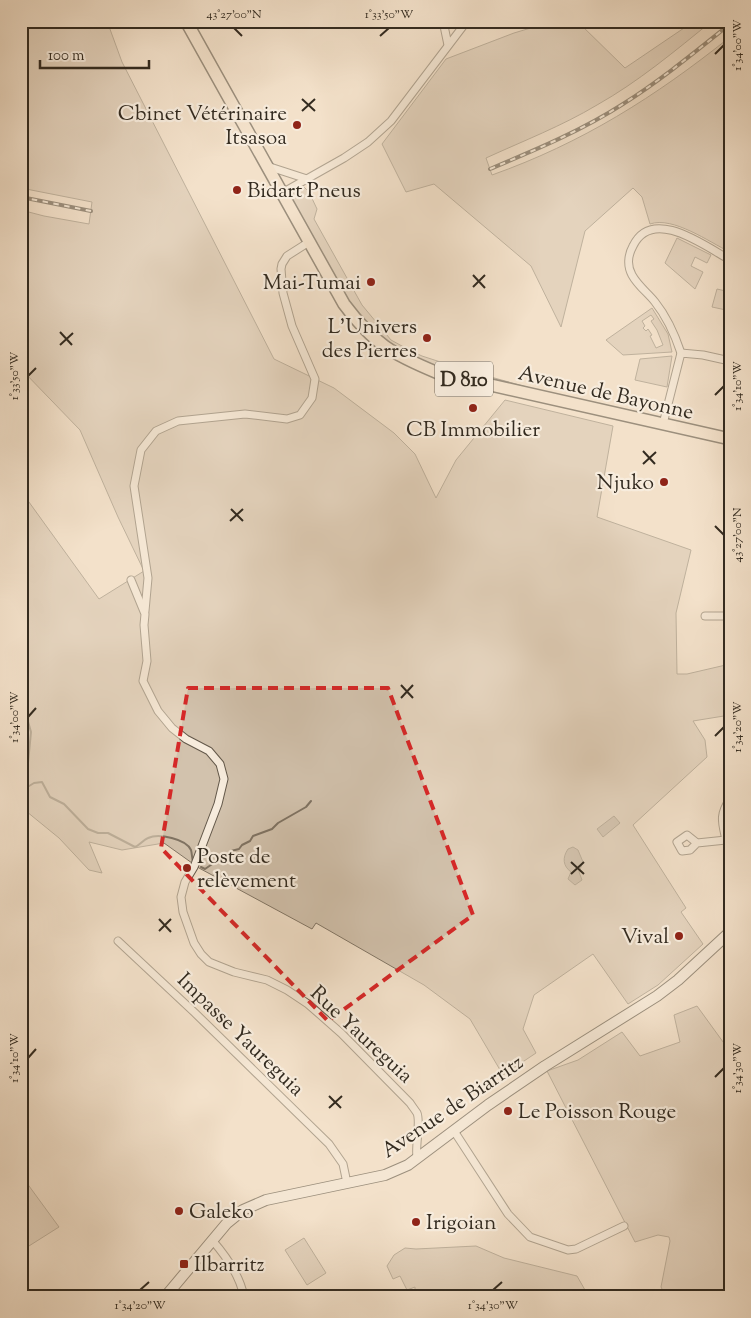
<svg xmlns="http://www.w3.org/2000/svg" width="751" height="1318" font-family="'Sorts Mill Goudy',serif">
<style>
.green{fill:#d2c2ad;stroke:#827666;fill-rule:evenodd}
.water{fill:#b2a390;stroke:#7f7363}
.lines{fill:none;stroke-linecap:round;stroke-linejoin:round}
.stream{stroke:#7f7363;stroke-width:2}
.street-casing{stroke:#63584a;stroke-width:9}
.secondary-casing{stroke:#332b20;stroke-width:12}
.primary-casing{stroke:#332b20;stroke-width:14}
.street{stroke:#f7ecdd;stroke-width:7}
.secondary{stroke:#f7ecdd;stroke-width:10}
.primary{stroke:#f3e1ca;stroke-width:11}
.rail-casing{stroke:#332b20;stroke-width:4}
.rail{stroke:#f7ecdd;stroke-width:2;stroke-dasharray:5.5;stroke-linecap:butt}
.marked{fill:none;stroke:#d62828;stroke-width:4;stroke-dasharray:10 6;stroke-linejoin:round}
.ticks{fill:none;stroke:#332b20;stroke-width:2}
.poi-dot{fill:#8f2418;stroke:#f7ecdd;stroke-width:2}
.labels{text-anchor:middle;stroke-width:4.5;stroke-linejoin:round;paint-order:stroke}
.shield{fill:#f7ecdd;stroke:#6e6559;stroke-width:1}
.shield-label{font-size:20px;font-weight:bold;fill:#332b20}
.poi-label{font-size:21px;fill:#332b20;stroke:#f7ecdd;text-anchor:start}
.street-label{font-size:21px;fill:#332b20;stroke:#f7ecdd}
.neatline{fill:none;stroke:#332b20;stroke-width:2}
.ticks-label{font-size:12px;text-anchor:middle;fill:#332b20}
</style>
<rect width="100%" height="100%" fill="#f3e1ca"/>
<filter id="stains"><feTurbulence type="fractalNoise" baseFrequency=".004" numOctaves="4"/><feColorMatrix values="0 0 0 0 .2 0 0 0 0 .09 0 0 0 0 .02 0 0 0 .5 -.17"/></filter>
<radialGradient id="worn" r=".72"><stop offset=".6" stop-color="#630" stop-opacity="0"/><stop offset="1" stop-color="#630" stop-opacity=".3"/></radialGradient>
<!-- green -->
<g class="green">
<path d="M40 21H107L122 62 274 359 334 388 394 433 415 454 436 498 456 460 505 400 613 426 597 517 691 550 676 613 677 674H687L730 664V715L693 721 705 740 707 757 633 825 686 908 681 912 703 944 658 985 628 1004 593 954 534 995 523 1029 536 1053 503 1075 470 1019 424 985 316 923 312 929 199 868 164 843 122 850 89 842 102 873 89 870 59 838 21 807V491L99 599 144 571 118 517 80 430 21 369V289L26 283 21 278V210L44 216 89 224 92 202 21 188V29Z"/>
<path d="M554 21H577L625 68 684 28 679 21H712C675 51 638 82 597 105 562 126 523 141 486 158L492 175C582 143 655 97 730 37V252C709 242 673 216 650 224L642 197 633 188 585 231 561 327 531 266 434 184 406 192 382 144 446 59 514 33Z"/>
<path d="M303 186 309 192 317 209 314 219 362 305 391 340 411 351 422 356 459 368 530 388 432 365 398 349 375 332 349 301 293 201C292 192 294 188 303 186Z"/>
<path d="M677 238 711 255 707 263 695 257 691 266 703 272 695 289 665 263Z"/>
<path d="M717 289 730 292 726 310 712 307Z"/>
<path d="M652 308 668 334 672 352 623 355 606 340ZM651 315 654 319 651 321 657 330 663 345 656 348 650 336 652 335 648 329 646 331 643 328 645 326 642 321Z"/>
<path d="M672 356 667 387 635 380 640 359Z"/>
<path d="M697 1006 726 1046 730 1048V1297H666L661 1287 670 1241 669 1237 658 1235 635 1242 547 1071 578 1060 622 1032 640 1056 680 1042 674 1015Z"/>
<path d="M21 1175 59 1227 21 1251Z"/>
<path d="M304 1238 326 1273 307 1285 285 1250Z"/>
<path d="M476 1246 504 1258 577 1276 589 1297H415V1287L407 1290 400 1276 393 1279 387 1266 394 1255 405 1248 416 1249Z"/>
</g>
<!-- water -->
<g class="water">
<path d="M614 816 620 823 603 837 597 829Z"/>
<path d="M573 847 578 850 583 862 579 872 582 880 575 885 568 879 571 872C563 866 562 858 568 849Z"/>
</g>
<g class="lines">
<!-- stream -->
<g class="stream">
<path d="M21 697 31 732 28 763 21 764"/>
<path d="M21 791 34 783 42 782 50 797 64 804 88 829 98 833H108L135 847C140 845 143 840 148 838 159 833 186 839 191 850 192 853 192 859 193 862"/>
<path d="M201 867 205 869 231 851 239 849 242 845 250 841 253 836 272 829 278 823 306 807 311 801"/>
</g>
<defs>
<g id="street">
<path d="M443 21 448 45"/>
<path d="M267 166 307 179"/>
<path d="M282 193 344 158 368 142 391 121 467 21"/>
<path d="M681 353C675 335 667 317 655 302 648 293 638 286 632 275 627 266 628 255 633 246 652 206 705 246 730 260"/>
<path d="M663 424 681 353 703 355 730 361"/>
<path d="M131 580 145 614 144 625 147 661 143 681 158 711 172 728 186 739 209 751 220 764 224 779 218 804 194 867 185 882 181 897 183 912 194 943 201 954 209 962 234 972 267 980 287 990 308 1004 341 1033 410 1103C412 1106 415 1110 417 1113 421 1122 415 1145 417 1158"/>
<path d="M145 611 148 578 134 486 141 450 156 431 178 421 245 414 287 419 300 415 312 398 315 379 292 326 283 293 281 269 282 264 287 256 309 242"/>
<path d="M705 616H730"/>
<path d="M729 838 726 840C722 822 719 815 730 799"/>
<path d="M697 843 687 835 677 842 682 851 690 850 697 843 726 840 730 844"/>
<path d="M118 941 195 1013 329 1144 343 1164 347 1183"/>
<path d="M454 1131 508 1214 530 1237 568 1250 576 1249 624 1226"/>
<path d="M212 1240C226 1256 240 1275 244 1297"/>
</g>
<path id="secondary" d="M165 1297 227 1223 243 1210 266 1200 385 1175 408 1165 488 1105 545 1066 657 996 678 980 730 932"/>
<path id="primary" d="M186 21 344 304C374 344 392 354 438 373L730 439"/>
</defs>
<!-- street casing -->
<use href="#street" class="street-casing"/>
<!-- secondary casing -->
<use href="#secondary" class="secondary-casing"/>
<!-- primary casing -->
<use href="#primary" class="primary-casing"/>
<!-- street -->
<use href="#street" class="street"/>
<!-- secondary -->
<use href="#secondary" class="secondary"/>
<!-- primary -->
<use href="#primary" class="primary"/>
<defs>
<g id="rail">
<path d="M490 169C535 150 581 131 623 104 661 80 695 52 730 24"/>
<path d="M21 197 91 211"/>
</g>
</defs>
<!-- rail casing -->
<use href="#rail" class="rail-casing"/>
<!-- rail -->
<use href="#rail" class="rail"/>
</g>
<!-- marked area -->
<path d="M0 0H751V1318H0ZM188 688H388L473 915 328 1021 161 848Z" fill="#f3e1ca" fill-opacity=".55" fill-rule="evenodd"/>
<path class="marked" d="M188 688H388L473 915 328 1021 161 848Z"/>
<!-- ticks -->
<path class="ticks" d="M234 28 242 36M380 36 389 28M715 54 724 45M302 99 315 111M302 111 315 99M473 275 485 288M473 287 485 275M60 332 72 345M60 345 73 333M28 376 36 368M715 395 724 386M643 451 655 464M643 464 656 452M231 509 243 521M230 521 243 509M715 526 724 535M401 685 413 698M401 698 413 685M28 717 36 708M715 736 724 727M571 862 584 874M571 874 584 862M159 919 171 932M159 931 171 919M28 1058 36 1049M715 1077 724 1068M329 1096 341 1108M329 1108 342 1096M140 1290 149 1282M493 1290 502 1282"/>
<!-- markers -->
<g class="poi-dot">
<circle cx="297" cy="125" r="5"/>
<circle cx="237" cy="190" r="5"/>
<circle cx="371" cy="282" r="5"/>
<circle cx="427" cy="338" r="5"/>
<circle cx="473" cy="408" r="5"/>
<circle cx="664" cy="482" r="5"/>
<circle cx="187" cy="868" r="5"/>
<circle cx="679" cy="936" r="5"/>
<circle cx="508" cy="1111" r="5"/>
<circle cx="179" cy="1211" r="5"/>
<circle cx="416" cy="1222" r="5"/>
<rect x="179" y="1259" width="10" height="10" rx="2.5"/>
</g>
<g class="labels">
<!-- shield labels -->
<rect class="shield" x="435" y="361.5" width="58" height="35" rx="4"/>
<g class="shield-label">
<text x="464" y="386">D 810</text>
</g>
<!-- poi labels -->
<g class="poi-label">
<text x="287" y="120" text-anchor="end">Cbinet Vétérinaire<tspan x="287" dy="24">Itsasoa</tspan></text>
<text x="247" y="197">Bidart Pneus</text>
<text x="361" y="289" text-anchor="end">Mai-Tumai</text>
<text x="417" y="333" text-anchor="end">L'Univers<tspan x="417" dy="24">des Pierres</tspan></text>
<text x="473" y="436" text-anchor="middle">CB Immobilier</text>
<text x="654" y="489" text-anchor="end">Njuko</text>
<text x="197" y="863">Poste de<tspan x="197" dy="24">relèvement</tspan></text>
<text x="669" y="943" text-anchor="end">Vival</text>
<text x="518" y="1118">Le Poisson Rouge</text>
<text x="189" y="1218">Galeko</text>
<text x="426" y="1229">Irigoian</text>
<text x="194" y="1271">Ilbarritz</text>
</g>
<!-- street labels -->
<g class="street-label">
<text transform="translate(606 392) rotate(13)" y="7">Avenue de Bayonne</text>
<text transform="translate(241 1034) rotate(44)" y="7">Impasse Yaureguia</text>
<text transform="translate(362 1034) rotate(43)" y="7">Rue Yaureguia</text>
<text transform="translate(452 1106) rotate(-34)" y="7">Avenue de Biarritz</text>
</g>
</g>
<!-- margin -->
<rect width="751" height="1318" fill="none" stroke="#f3e1ca" stroke-width="55"/>
<!-- scale -->
<path d="M40 60v8h109v-8" fill="none" stroke="#332b20" stroke-width="2.5"/>
<text x="48" y="60" font-size="15" fill="#332b20" stroke="#f7ecdd" stroke-width="4" paint-order="stroke">100 m</text>
<rect x="28" y="28" width="696" height="1262" class="neatline"/>
<g class="ticks-label">
<text x="234" y="18">43°27'00"N</text>
<text x="389" y="18">1°33'50"W</text>
<text transform="translate(737 45) rotate(-90)" y="4">1°34'00"W</text>
<text transform="translate(14 376) rotate(-90)" y="4">1°33'50"W</text>
<text transform="translate(737 386) rotate(-90)" y="4">1°34'10"W</text>
<text transform="translate(737 535) rotate(-90)" y="4">43°27'00"N</text>
<text transform="translate(14 717) rotate(-90)" y="4">1°34'00"W</text>
<text transform="translate(737 727) rotate(-90)" y="4">1°34'20"W</text>
<text transform="translate(14 1058) rotate(-90)" y="4">1°34'10"W</text>
<text transform="translate(737 1068) rotate(-90)" y="4">1°34'30"W</text>
<text x="140" y="1309">1°34'20"W</text>
<text x="493" y="1309">1°34'30"W</text>
</g>
<rect width="100%" height="100%" filter="url(#stains)"/>
<rect width="100%" height="100%" fill="url(#worn)"/>
</svg>
